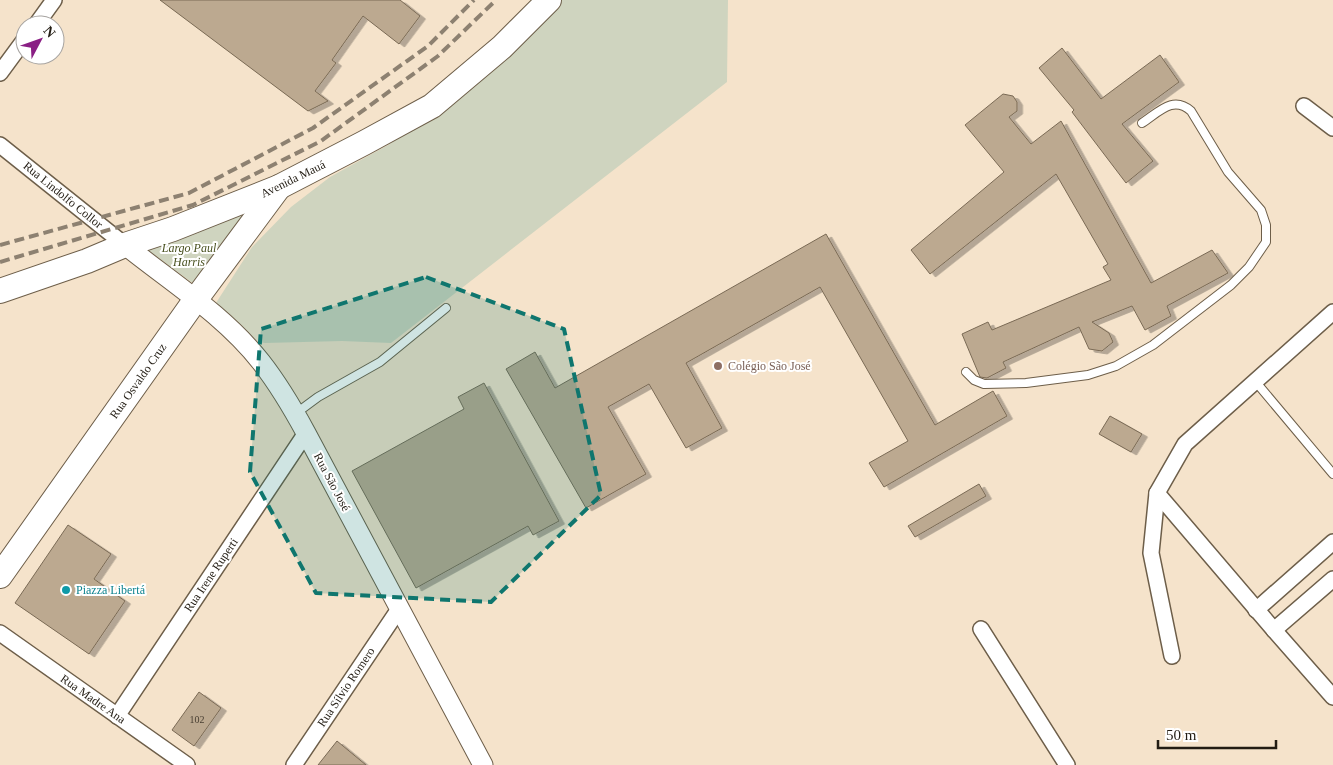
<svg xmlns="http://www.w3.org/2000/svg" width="1333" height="765" font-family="'Times New Roman',serif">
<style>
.green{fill:#cfd4bf}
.building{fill:#bca990;stroke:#7a6a55;filter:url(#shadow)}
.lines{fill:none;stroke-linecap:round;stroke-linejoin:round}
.service-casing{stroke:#6d5e49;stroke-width:10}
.minor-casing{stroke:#6d5e49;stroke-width:18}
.tertiary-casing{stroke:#6d5e49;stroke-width:21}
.primary-casing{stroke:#6d5e49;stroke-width:26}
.service{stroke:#fff;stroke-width:8}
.minor{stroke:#fff;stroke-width:15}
.tertiary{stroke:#fff;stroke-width:19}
.primary{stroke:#fff;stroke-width:24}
.rail{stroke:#8d8171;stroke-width:4;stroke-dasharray:10 5;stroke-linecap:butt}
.marked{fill:#0f766e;fill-opacity:0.2;stroke:#0f766e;stroke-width:4;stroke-dasharray:10 6;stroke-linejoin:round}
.education-dot{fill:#8d6e63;stroke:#fff;stroke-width:2}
.culture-dot{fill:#0f9aa8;stroke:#fff;stroke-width:2}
.labels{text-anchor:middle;stroke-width:4;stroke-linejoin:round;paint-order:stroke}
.number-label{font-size:10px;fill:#483f32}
.street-label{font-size:12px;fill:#221c13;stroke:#fff}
.park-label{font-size:12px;font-style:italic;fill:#495120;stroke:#fff}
.education-label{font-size:12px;fill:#785e54;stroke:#fff;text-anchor:start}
.culture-label{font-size:12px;fill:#0d838f;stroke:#fff;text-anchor:start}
</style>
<defs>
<filter id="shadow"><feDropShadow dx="5.5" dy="3" stdDeviation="0" flood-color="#0004"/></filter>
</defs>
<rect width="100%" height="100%" fill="#f5e3cb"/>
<!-- green -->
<g class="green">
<path d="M554 0H728L727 82 391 343 342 341 265 343 242 340 214 306 252 247 291 207 330 177 388 145 433 114Z"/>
<path d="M245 213 194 284 145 248Z"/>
</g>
<!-- building -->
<g class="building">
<path d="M160 0H400L420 16 399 44 363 16 332 60 336 63 315 91 328 101 308 111Z"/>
<path d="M1062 48 1101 99 1160 55 1179 82 1122 124 1153 161 1126 183 1072 112 1074 110 1039 68Z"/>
<path d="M1003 94 1013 96 1017 102V111L1009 117 1031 144 1061 121 1151 283 1212 250 1228 273 1167 306 1171 316 1145 330 1132 306 1092 322 1109 333 1113 342 1102 351 1089 349 1079 327 1003 362 1006 368 987 378 980 377 962 334 988 322 992 330 1111 280 1103 267 1108 264 1056 174 930 274 911 250 1004 172 965 125Z"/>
<path d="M826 234 935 425 993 391 1007 416 884 487 869 463 908 441 820 287 686 363 722 428 686 448 649 384 608 407 646 474 586 508 506 369 535 352 555 388Z"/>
<path d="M484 383 559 521 533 535 528 526 416 588 352 471 464 409 458 397Z"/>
<path d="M1110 416 1142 434 1131 452 1099 434Z"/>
<path d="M979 484 986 496 915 537 908 526Z"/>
<path d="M68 525 111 554 94 579 125 601 89 654 15 603Z"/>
<path d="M199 692 221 708 194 746 172 730Z"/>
<path d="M337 741 366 765H318Z"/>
</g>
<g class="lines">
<defs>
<g id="service">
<path d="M966 372 974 380 984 384 1026 383 1088 375 1116 366 1153 345 1231 285 1249 267 1266 242V225L1261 210 1228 172 1191 111C1173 95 1159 112 1142 123"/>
<path d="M1255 381 1333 474"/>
<path d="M295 414 318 397 380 362 446 308"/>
</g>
<g id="minor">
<path d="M36 25 54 0"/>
<path d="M0 73 25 39"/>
<path d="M1304 106 1333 128"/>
<path d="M0 145 125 245"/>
<path d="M1157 493 1274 630 1333 697"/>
<path d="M1256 610 1333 542"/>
<path d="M981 629 1067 765"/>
<path d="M1274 630 1333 579"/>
<path d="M0 633 187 765"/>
<path d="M1172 656 1151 553 1157 493 1185 444 1333 312"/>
<path d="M117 716 306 433"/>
<path d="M294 765 399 609"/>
</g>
<path id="tertiary" d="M125 245C171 282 224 315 261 362 279 385 293 409 306 433L483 765"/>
<g id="primary">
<path d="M0 291 87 261 125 245 173 229 279 187 364 143 432 106 502 47 549 0"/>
<path d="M0 576 196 299 279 187"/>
</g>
</defs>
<!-- service casing -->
<use href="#service" class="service-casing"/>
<!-- minor casing -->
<use href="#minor" class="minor-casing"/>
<!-- tertiary casing -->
<use href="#tertiary" class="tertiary-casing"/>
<!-- primary casing -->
<use href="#primary" class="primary-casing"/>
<!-- service -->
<use href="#service" class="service"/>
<!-- minor -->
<use href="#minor" class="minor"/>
<!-- tertiary -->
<use href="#tertiary" class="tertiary"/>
<!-- primary -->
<use href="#primary" class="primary"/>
<!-- rail -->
<g class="rail">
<path d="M0 245 189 193 313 128 428 46 474 0"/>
<path d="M0 262 193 205 321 141 438 56 496 0"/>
</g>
</g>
<!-- marked area -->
<path class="marked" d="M426 277 564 329 601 495 491 602 316 593 250 472 261 329Z"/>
<!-- markers -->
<circle class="education-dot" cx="718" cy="366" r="5"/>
<circle class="culture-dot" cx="66" cy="590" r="5"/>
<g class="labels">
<!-- number labels -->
<g class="number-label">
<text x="197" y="723">102</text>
</g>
<!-- street labels -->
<g class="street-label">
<text transform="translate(293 179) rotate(-26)" y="4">Avenida Mauá</text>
<text transform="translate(63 195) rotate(39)" y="4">Rua Lindolfo Collor</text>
<text transform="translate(138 381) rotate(-55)" y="4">Rua Osvaldo Cruz</text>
<text transform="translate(332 482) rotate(62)" y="4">Rua São José</text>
<text transform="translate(211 575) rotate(-56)" y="4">Rua Irene Ruperti</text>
<text transform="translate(346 687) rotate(-56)" y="4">Rua Sílvio Romero</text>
<text transform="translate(93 699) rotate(35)" y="4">Rua Madre Ana</text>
</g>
<!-- park labels -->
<g class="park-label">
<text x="189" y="252">Largo Paul<tspan x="189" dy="14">Harris</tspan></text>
</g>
<!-- education labels -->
<g class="education-label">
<text x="728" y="370">Colégio São José</text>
</g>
<!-- culture labels -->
<g class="culture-label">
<text x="76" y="594">Piazza Libertá</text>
</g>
</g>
<!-- north arrow -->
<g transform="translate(40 40) rotate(49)"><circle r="24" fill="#ffffff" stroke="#a7a4a1"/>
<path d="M0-4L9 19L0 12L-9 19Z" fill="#8a1f84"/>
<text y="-8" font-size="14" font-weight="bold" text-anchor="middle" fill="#221c13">N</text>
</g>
<!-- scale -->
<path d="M1158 740v8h118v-8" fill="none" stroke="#221c13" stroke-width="2.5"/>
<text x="1166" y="740" font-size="15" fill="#221c13" stroke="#ffffff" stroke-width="4" paint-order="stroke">50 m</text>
</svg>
